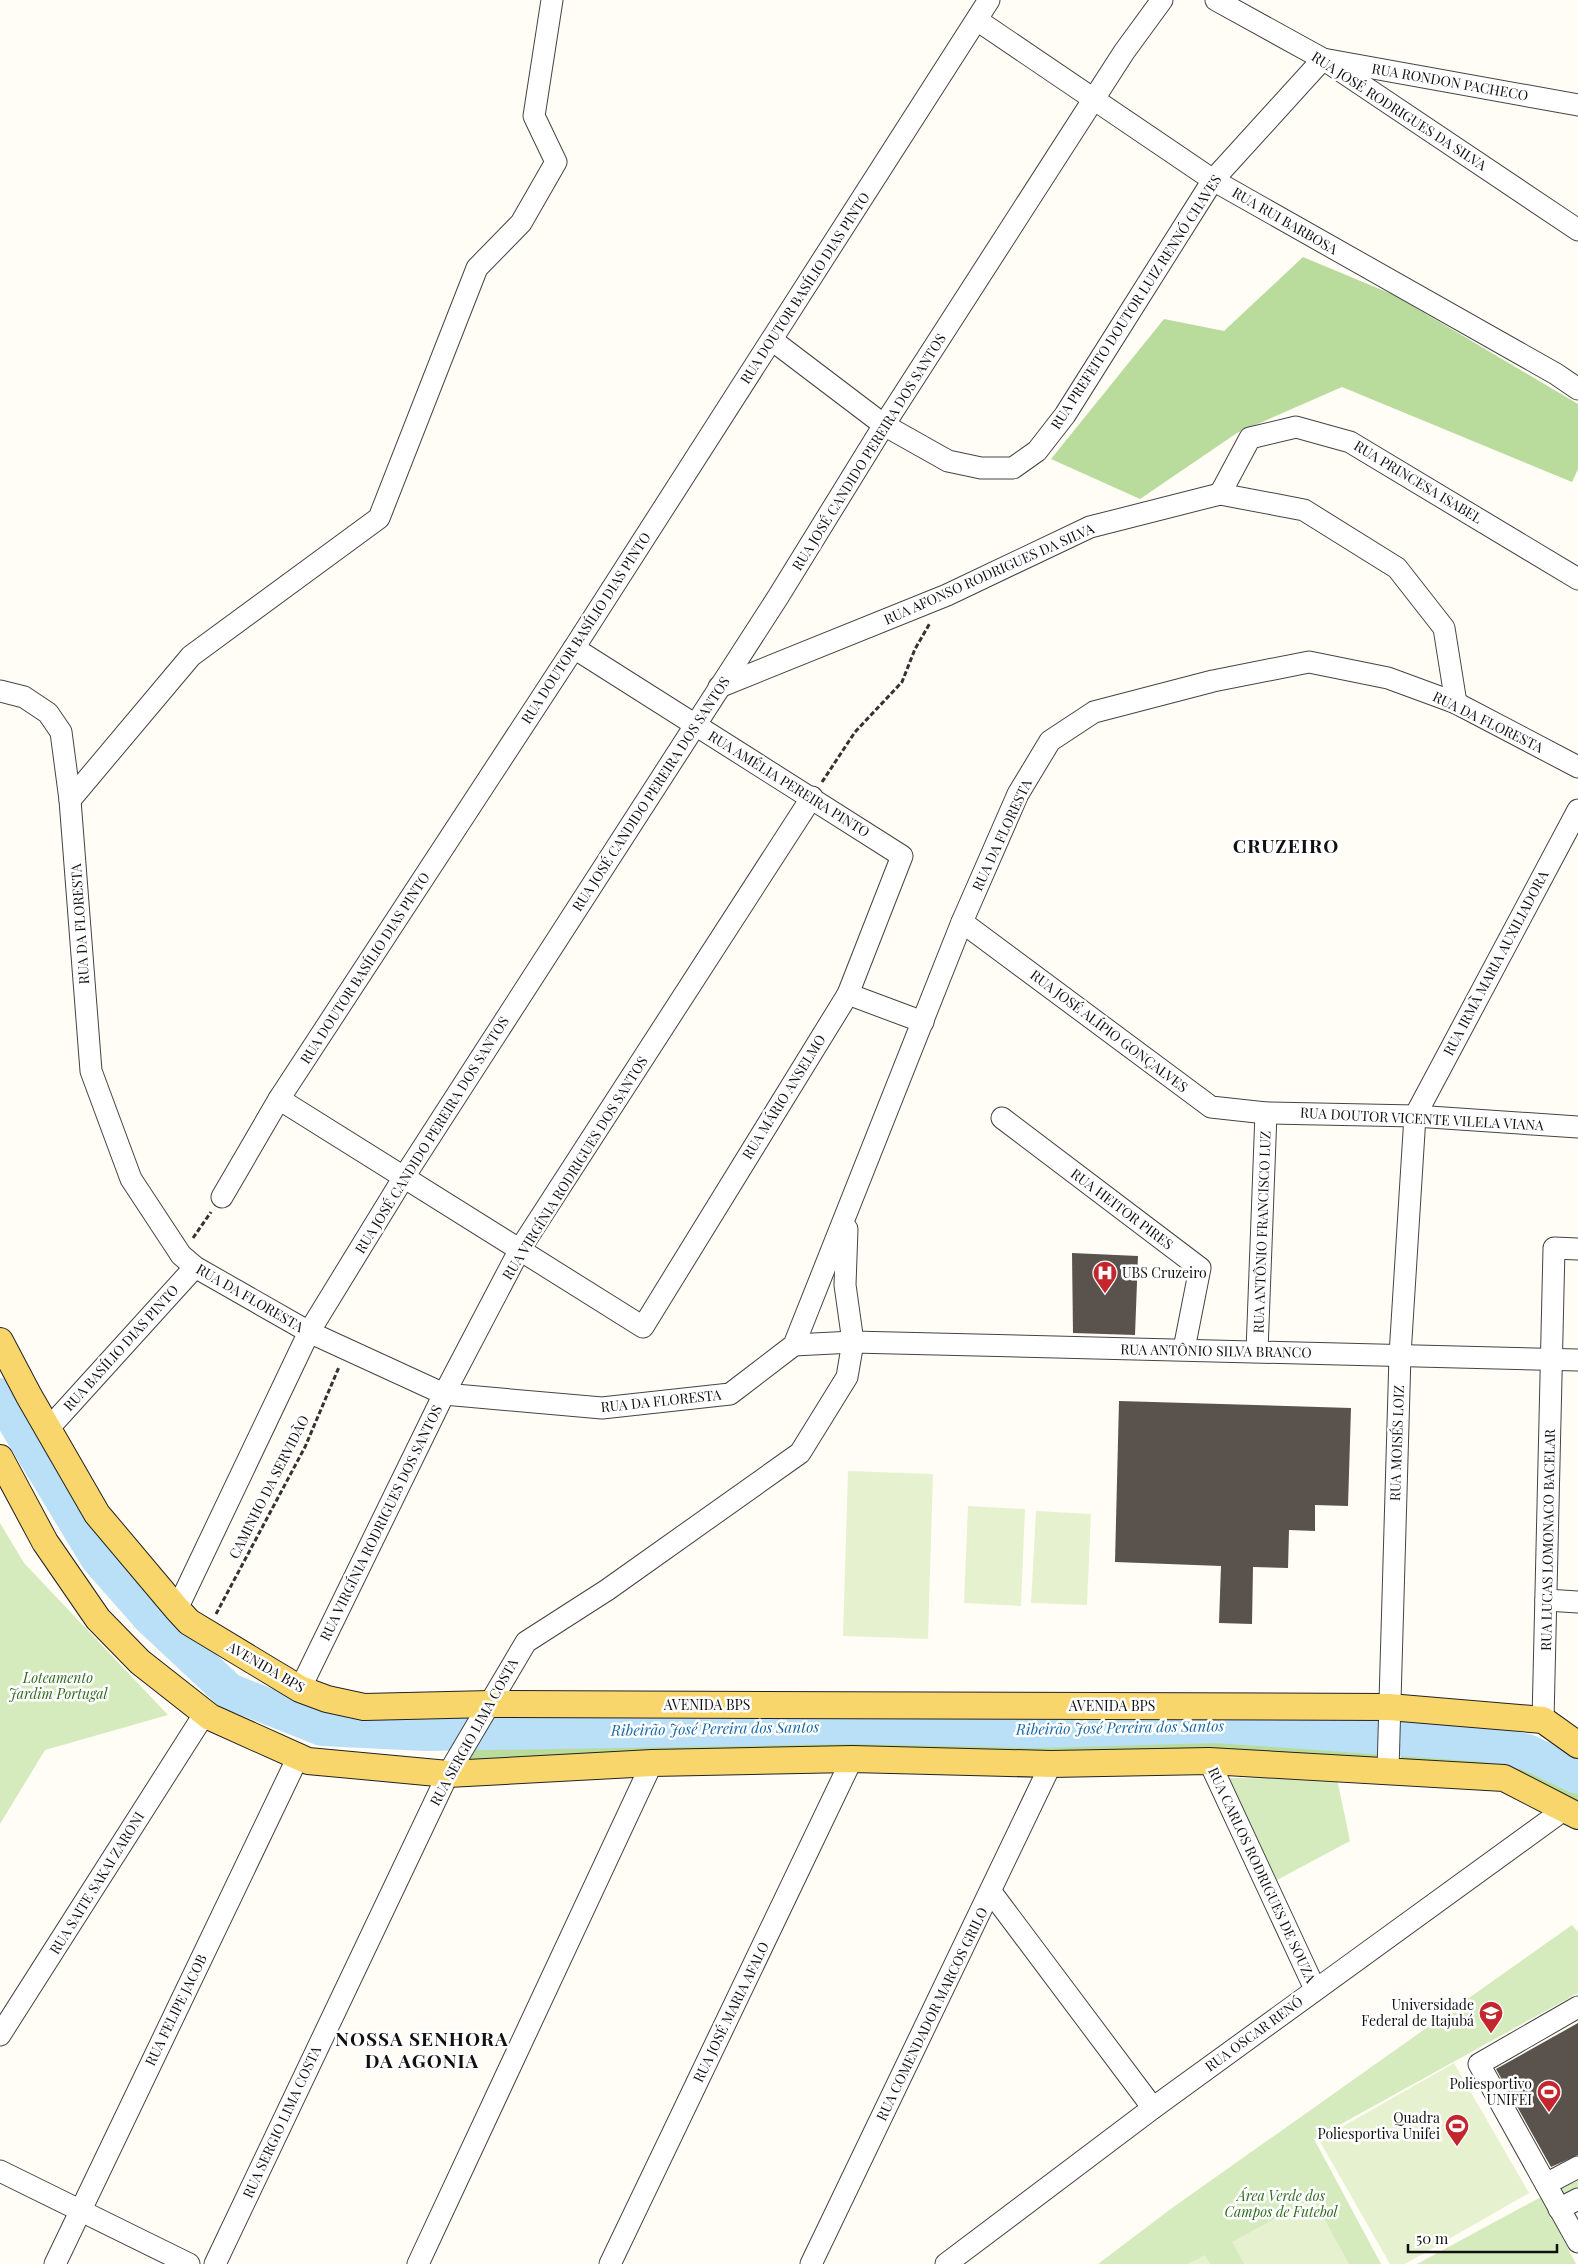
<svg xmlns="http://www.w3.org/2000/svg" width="1578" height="2264" font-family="'Playfair Display',serif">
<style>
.green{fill:#d5ebbd}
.forest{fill:#b9dc9c}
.pitch{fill:#e6f2cf}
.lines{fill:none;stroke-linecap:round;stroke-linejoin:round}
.river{stroke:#b9e0f7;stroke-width:36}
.building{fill:#5a524d}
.minor-casing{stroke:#444;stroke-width:23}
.major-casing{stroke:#222;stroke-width:28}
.path{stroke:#333;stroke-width:3;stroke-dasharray:5 2.5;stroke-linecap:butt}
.minor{stroke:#fff;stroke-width:21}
.major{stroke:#f9d66b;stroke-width:26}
.labels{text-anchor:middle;stroke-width:5;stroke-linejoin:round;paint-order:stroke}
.street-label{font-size:14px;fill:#111;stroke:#fff}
.poi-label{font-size:14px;fill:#111;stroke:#fff;text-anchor:end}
.park-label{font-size:14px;font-style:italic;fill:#2f6b1f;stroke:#fff}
.water-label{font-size:15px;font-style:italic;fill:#1768a6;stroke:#fff}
.district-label{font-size:19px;font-weight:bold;letter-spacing:1px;fill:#111;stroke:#fff}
</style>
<rect width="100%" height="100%" fill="#fffdf5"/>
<!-- green -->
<g class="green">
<path d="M0 1523 24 1563 168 1715 45 1750 0 1824Z"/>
<path d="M1229 1778 1337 1779 1350 1841 1277 1880Z"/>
<path d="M1572 1925 1578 1932V1993L1314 2139 1381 2264H1098L1172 2208Z"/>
<path d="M1578 2168V2198L1560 2208 1547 2185Z"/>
<path d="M1541 2197 1576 2264H1417Z"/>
</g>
<!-- forest -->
<g class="forest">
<path d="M1303 257 1394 295 1578 404V469L1572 482 1342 387 1237 433 1140 499 1051 459 1164 319 1224 331Z"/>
<path d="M500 1712 1377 1717V1761L466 1763Z"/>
<path d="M1399 1718 1528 1744 1578 1768V1813L1531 1785 1401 1763Z"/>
</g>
<!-- pitch -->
<g class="pitch">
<path d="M848 1471 933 1474 928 1639 843 1636Z"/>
<path d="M968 1506 1025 1509 1021 1606 964 1603Z"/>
<path d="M1036 1511 1091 1514 1087 1605 1031 1603Z"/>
<path d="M1454 2063 1529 2193 1405 2264H1390L1319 2140Z"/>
<path d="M1313 2198 1349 2264H1244L1232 2242Z"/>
<path d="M1205 2255 1210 2264H1188Z"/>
</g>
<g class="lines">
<!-- river -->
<path class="river" d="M0 1396 98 1558 150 1617 229 1691 322 1728 426 1733 851 1726 1037 1730 1217 1725 1485 1744 1527 1752 1578 1776"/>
</g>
<!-- building -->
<g class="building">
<path d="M1072 1253 1138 1256 1135 1335 1073 1333Z"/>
<path d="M1119 1401 1351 1408 1348 1506 1315 1505V1531L1289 1530 1288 1568 1253 1567 1252 1624 1219 1623 1221 1566 1115 1562Z"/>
<path d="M1578 2023V2155L1551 2167 1496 2069Z"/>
</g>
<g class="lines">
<defs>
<g id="minor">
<path d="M1216 0 1323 59 1578 230"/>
<path d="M977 20 1213 180 1556 374 1578 389"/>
<path d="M772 340 884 425 948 461 981 468H1013L1037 451 1065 415 1213 180 1323 59 1578 105"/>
<path d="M1220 494 1250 438 1296 427 1350 442 1578 579"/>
<path d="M719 687 947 595 1090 527 1220 494 1304 510 1397 568 1444 628 1456 703"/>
<path d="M0 691 24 697 48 713 61 732 70 800 91 1071 131 1179 181 1255 195 1267 309 1332 444 1394 602 1408 730 1394 794 1345 962 922 1018 794 1050 741 1094 712 1213 681 1309 662 1388 678 1456 703 1578 767"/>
<path d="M70 800 191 656 379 518 477 268 521 223 556 162 534 116 552 0"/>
<path d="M962 922 1211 1107 1266 1113 1415 1116 1578 1127"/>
<path d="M848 994 923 1022"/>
<path d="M279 1099 643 1327 848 994 902 856 574 648"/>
<path d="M1002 1118 1200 1268 1184 1349"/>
<path d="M222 1197 279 1099 574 648 989 0"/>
<path d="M794 1345 853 1342 1578 1360"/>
<path d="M1257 1351 1266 1113"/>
<path d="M48 1429 195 1267"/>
<path d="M1546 1600 1578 1602"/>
<path d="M177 1609 309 1332 404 1177 778 597 884 425 1124 52 1162 0"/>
<path d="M300 1689 444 1394 520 1249 812 797"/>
<path d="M1543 1720 1554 1248 1578 1249"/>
<path d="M1209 1761 1315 1989"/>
<path d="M1388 1770 1400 1355 1415 1116 1578 810"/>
<path d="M991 1892 1153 2108"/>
<path d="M1578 2007 1479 2064 1578 2242"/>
<path d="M0 2035 205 1713"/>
<path d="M0 2171 189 2264"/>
<path d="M1546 2184 1578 2167"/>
<path d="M1559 2209 1578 2199"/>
<path d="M55 2264 298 1757"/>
<path d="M215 2264 448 1774 526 1642 607 1590 800 1453 847 1377 853 1342 845 1285 847 1229"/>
<path d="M418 2264 652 1763"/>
<path d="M610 2264 852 1759"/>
<path d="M811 2264 1051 1764"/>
<path d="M946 2264 1153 2108 1565 1809"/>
</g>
<g id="major">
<path d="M0 1341 29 1396 97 1514 177 1609 189 1622 300 1689 327 1699 364 1707 490 1704 1389 1707 1543 1720 1578 1745"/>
<path d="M0 1458 45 1542 98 1619 140 1662 210 1717 308 1761 448 1774 652 1763 852 1759 1051 1764 1209 1761 1504 1778 1578 1816"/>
</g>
</defs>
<!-- minor casing -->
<use href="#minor" class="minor-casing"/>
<!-- major casing -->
<use href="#major" class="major-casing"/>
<!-- path -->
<g class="path">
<path d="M822 782 855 732 902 682 915 649 930 623"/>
<path d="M193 1238 211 1212"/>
<path d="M216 1614 305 1447 339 1367"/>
</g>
<!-- minor -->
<use href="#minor" class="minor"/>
<!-- major -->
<use href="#major" class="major"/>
</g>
<!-- icons -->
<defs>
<symbol id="hospital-pin" viewBox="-11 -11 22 30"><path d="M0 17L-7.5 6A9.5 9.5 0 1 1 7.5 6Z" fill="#c4262e" stroke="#fff"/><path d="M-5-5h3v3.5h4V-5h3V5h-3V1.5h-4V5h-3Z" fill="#fff"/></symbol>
<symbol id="university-pin" viewBox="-11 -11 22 30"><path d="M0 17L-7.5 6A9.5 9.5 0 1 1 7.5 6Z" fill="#c4262e" stroke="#fff"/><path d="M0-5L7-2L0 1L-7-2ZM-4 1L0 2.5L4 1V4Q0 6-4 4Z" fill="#fff"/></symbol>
<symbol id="stadium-pin" viewBox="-11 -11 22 30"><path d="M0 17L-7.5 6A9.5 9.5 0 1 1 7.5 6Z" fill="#c4262e" stroke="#fff"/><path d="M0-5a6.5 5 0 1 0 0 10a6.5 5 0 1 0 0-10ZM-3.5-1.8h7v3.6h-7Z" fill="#fff"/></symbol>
</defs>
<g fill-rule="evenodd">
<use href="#hospital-pin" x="1091" y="1259" width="28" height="38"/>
<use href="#university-pin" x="1477" y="1999" width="28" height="38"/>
<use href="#stadium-pin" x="1535" y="2078" width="28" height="38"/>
<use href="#stadium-pin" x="1443" y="2112" width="28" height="38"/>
</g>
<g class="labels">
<!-- street labels -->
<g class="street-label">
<text transform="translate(1450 82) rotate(10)" y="5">RUA RONDON PACHECO</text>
<text transform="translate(1399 111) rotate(33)" y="5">RUA JOSÉ RODRIGUES DA SILVA</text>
<text transform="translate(1285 221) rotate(30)" y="5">RUA RUI BARBOSA</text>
<text transform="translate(805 288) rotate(-57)" y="5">RUA DOUTOR BASÍLIO DIAS PINTO</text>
<text transform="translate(1136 302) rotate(-57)" y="5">RUA PREFEITO DOUTOR LUIZ RENNÓ CHAVES</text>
<text transform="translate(869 452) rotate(-58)" y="5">RUA JOSÉ CANDIDO PEREIRA DOS SANTOS</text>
<text transform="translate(1418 482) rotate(31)" y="5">RUA PRINCESA ISABEL</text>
<text transform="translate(989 574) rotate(-24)" y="5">RUA AFONSO RODRIGUES DA SILVA</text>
<text transform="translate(586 628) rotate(-57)" y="5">RUA DOUTOR BASÍLIO DIAS PINTO</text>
<text transform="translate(1488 722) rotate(26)" y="5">RUA DA FLORESTA</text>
<text transform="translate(789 784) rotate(32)" y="5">RUA AMÉLIA PEREIRA PINTO</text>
<text transform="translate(651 794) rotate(-57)" y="5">RUA JOSÉ CANDIDO PEREIRA DOS SANTOS</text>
<text transform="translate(1002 835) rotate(-65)" y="5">RUA DA FLORESTA</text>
<text transform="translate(80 924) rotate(-94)" y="5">RUA DA FLORESTA</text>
<text transform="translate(1496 963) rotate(-62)" y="5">RUA IRMÃ MARIA AUXILIADORA</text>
<text transform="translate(365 968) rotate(-57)" y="5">RUA DOUTOR BASÍLIO DIAS PINTO</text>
<text transform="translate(1109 1031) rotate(37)" y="5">RUA JOSÉ ALÍPIO GONÇALVES</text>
<text transform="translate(784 1097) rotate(-58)" y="5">RUA MÁRIO ANSELMO</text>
<text transform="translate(1422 1119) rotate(3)" y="5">RUA DOUTOR VICENTE VILELA VIANA</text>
<text transform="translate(432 1135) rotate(-58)" y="5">RUA JOSÉ CANDIDO PEREIRA DOS SANTOS</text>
<text transform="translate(575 1168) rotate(-58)" y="5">RUA VIRGÍNIA RODRIGUES DOS SANTOS</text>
<text transform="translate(1122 1209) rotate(37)" y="5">RUA HEITOR PIRES</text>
<text transform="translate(1262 1232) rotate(-88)" y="5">RUA ANTÔNIO FRANCISCO LUZ</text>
<text transform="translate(250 1298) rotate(30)" y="5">RUA DA FLORESTA</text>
<text transform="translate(121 1348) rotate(-48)" y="5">RUA BASÍLIO DIAS PINTO</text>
<text transform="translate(1216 1351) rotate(1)" y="5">RUA ANTÔNIO SILVA BRANCO</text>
<text transform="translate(661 1401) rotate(-6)" y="5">RUA DA FLORESTA</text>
<text transform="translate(1397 1443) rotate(-88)" y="5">RUA MOISÉS LOIZ</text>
<text transform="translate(269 1487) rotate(-63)" y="5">CAMINHO DA SERVIDÃO</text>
<text transform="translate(381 1523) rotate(-64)" y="5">RUA VIRGÍNIA RODRIGUES DOS SANTOS</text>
<text transform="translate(1548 1540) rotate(-89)" y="5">RUA LUCAS LOMONACO BACELAR</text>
<text transform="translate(266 1667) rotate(30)" y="5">AVENIDA BPS</text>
<text x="707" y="1710">AVENIDA BPS</text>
<text x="1112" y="1711">AVENIDA BPS</text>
<text transform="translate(474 1732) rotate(-61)" y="5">RUA SERGIO LIMA COSTA</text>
<text transform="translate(1262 1875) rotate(65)" y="5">RUA CARLOS RODRIGUES DE SOUZA</text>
<text transform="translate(97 1883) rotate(-58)" y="5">RUA SAITE SAKAI ZARONI</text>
<text transform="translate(176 2010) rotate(-64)" y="5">RUA FELIPE JACOB</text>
<text transform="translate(731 2012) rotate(-64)" y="5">RUA JOSÉ MARIA AFALO</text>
<text transform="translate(932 2014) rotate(-64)" y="5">RUA COMENDADOR MARCOS GRILO</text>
<text transform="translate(1254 2034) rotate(-36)" y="5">RUA OSCAR RENÓ</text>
<text transform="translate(282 2122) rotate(-65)" y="5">RUA SERGIO LIMA COSTA</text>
</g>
<!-- poi labels -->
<g class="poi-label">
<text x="1122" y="1278" text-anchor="start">UBS Cruzeiro</text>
<text x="1474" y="2010">Universidade<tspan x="1474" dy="16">Federal de Itajubá</tspan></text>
<text x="1532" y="2089">Poliesportivo<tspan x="1532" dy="16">UNIFEI</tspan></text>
<text x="1440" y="2123">Quadra<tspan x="1440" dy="16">Poliesportiva Unifei</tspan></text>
</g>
<!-- park labels -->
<g class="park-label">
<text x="58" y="1683">Loteamento<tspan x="58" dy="16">Jardim Portugal</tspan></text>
<text x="1281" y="2201">Área Verde dos<tspan x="1281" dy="16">Campos de Futebol</tspan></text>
</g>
<!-- water labels -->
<g class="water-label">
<text transform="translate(1120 1728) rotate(-1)" y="5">Ribeirão José Pereira dos Santos</text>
<text transform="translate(715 1729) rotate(-1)" y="5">Ribeirão José Pereira dos Santos</text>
</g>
<!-- district labels -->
<g class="district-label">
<text x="1286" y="853">CRUZEIRO</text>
<text x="422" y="2046">NOSSA SENHORA<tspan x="422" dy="22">DA AGONIA</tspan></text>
</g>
</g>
<!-- scale -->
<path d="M1408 2244v8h149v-8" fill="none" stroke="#111111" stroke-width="2.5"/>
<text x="1416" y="2244" font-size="15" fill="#111111" stroke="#ffffff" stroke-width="4" paint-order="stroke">50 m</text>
</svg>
